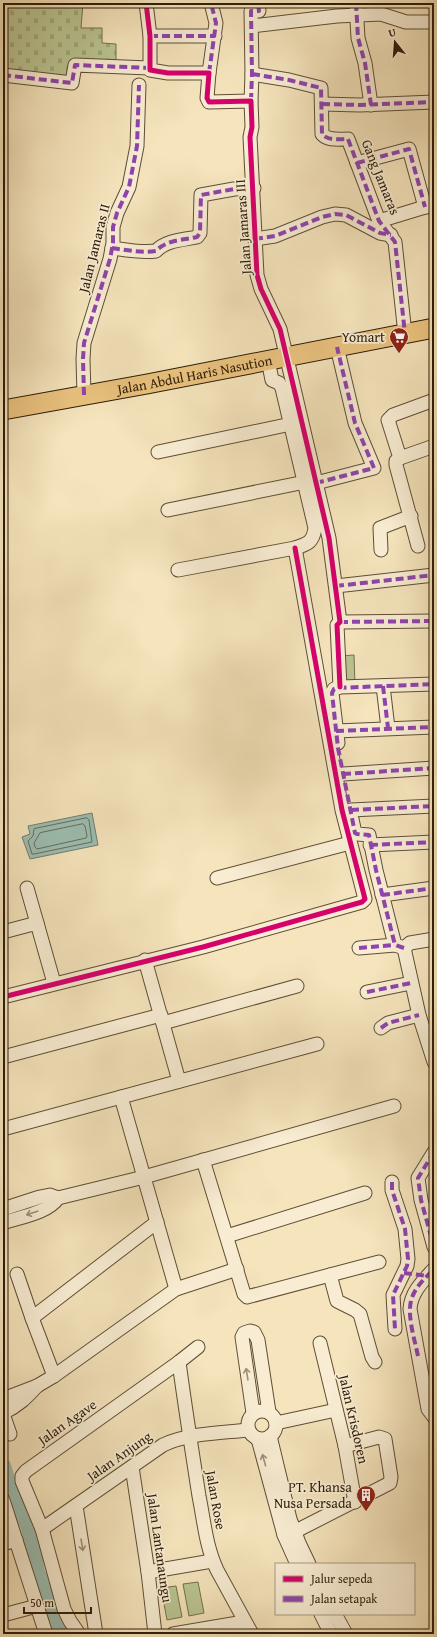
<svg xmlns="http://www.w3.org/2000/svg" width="437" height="1637" font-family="'Gentium Book Plus',serif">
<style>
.cemetery{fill:url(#cemetery-stones);stroke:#74704d}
.garden{fill:#bac592;stroke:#74704d}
.water{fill:#9cbeb2;stroke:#707d6e}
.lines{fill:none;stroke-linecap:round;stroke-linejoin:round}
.shore{stroke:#646d5d;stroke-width:1}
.river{stroke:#9cbeb2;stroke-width:16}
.minor-casing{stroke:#5f4e35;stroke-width:15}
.highway-casing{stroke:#2d1c08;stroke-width:21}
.minor{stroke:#f8edd3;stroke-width:13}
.highway{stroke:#eac27e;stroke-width:19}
.quiet{stroke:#8e44ad;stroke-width:4;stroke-dasharray:8 4;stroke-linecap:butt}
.cycleway-casing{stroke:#f8edd3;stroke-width:8}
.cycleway{stroke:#d6006c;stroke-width:5}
.oneway{stroke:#9d8f78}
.labels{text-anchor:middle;stroke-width:3.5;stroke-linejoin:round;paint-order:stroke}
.street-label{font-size:14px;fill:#2d1c08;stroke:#f8edd3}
.poi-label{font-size:14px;fill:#2d1c08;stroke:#f8edd3;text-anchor:end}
</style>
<defs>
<pattern id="cemetery-stones" width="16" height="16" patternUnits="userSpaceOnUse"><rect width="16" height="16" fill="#bac592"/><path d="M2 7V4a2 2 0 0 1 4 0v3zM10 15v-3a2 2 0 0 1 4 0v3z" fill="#a0a97c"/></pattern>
</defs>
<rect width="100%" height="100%" fill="#f5e4bc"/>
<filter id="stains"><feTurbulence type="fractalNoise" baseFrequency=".005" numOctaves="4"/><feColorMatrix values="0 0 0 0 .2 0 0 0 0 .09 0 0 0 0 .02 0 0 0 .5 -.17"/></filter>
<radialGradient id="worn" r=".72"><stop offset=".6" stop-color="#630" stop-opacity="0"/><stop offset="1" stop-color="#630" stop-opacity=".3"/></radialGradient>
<!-- cemetery -->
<path class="cemetery" d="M3 3H83L81 28H102V43L116 44V67L75 65 72 83 3 75Z"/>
<!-- garden -->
<g class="garden">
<path d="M354 655 355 685 341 686 340 656Z"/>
<path d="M198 1582 204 1613 189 1616 183 1584Z"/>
<path d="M176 1586 182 1617 167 1620 161 1588Z"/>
</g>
<!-- water -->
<path class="water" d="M92 813 98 845 30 859 22 837 30 834 28 826Z"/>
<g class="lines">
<!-- shore -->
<g class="shore">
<path d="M87 818 89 820 92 842 34 854H32L28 841 33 836 34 829Z"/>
<path d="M83 824 85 826 87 836 86 838 37 849 35 847 34 843 40 833Z"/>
</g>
<!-- river -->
<path class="river" d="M3 1466 9 1485 29 1528 37 1572 51 1603 61 1634"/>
<defs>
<g id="minor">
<path d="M146 3 150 36V70L168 73H209L207 98 209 102 251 101 252 127 250 137 257 275 261 289 280 329 329 538 340 622 337 625 340 687"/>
<path d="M356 3 358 38 365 63 371 105"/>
<path d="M252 26 337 16 381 14 406 22H434"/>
<path d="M150 36H215"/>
<path d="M209 73 216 23 211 3"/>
<path d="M252 74 289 80 321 88 322 134C328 141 339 139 348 139L379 221 395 242 405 334"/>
<path d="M3 75 72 83 75 65 149 68"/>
<path d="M251 101 252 74 251 11H259L258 3"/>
<path d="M322 104 360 105 434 102"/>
<path d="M357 163 409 149 425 207"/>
<path d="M379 221 425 207 434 206"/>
<path d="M255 239 275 236 322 217 335 214 346 215 380 233 391 235"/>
<path d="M112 248C126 250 141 253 156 251 166 240 183 240 197 237L200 233 201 195 234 189 254 188"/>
<path d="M84 395 83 359 84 343 110 259 113 243V227L117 213 129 187 137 146 139 85"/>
<path d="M158 452 291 424"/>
<path d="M400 458 434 446"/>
<path d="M316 483 374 468 355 423 337 347"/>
<path d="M168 510 305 482"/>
<path d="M418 546 396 465V461L400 458 388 420 393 415 434 400"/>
<path d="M381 550 380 528 411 516"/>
<path d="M178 570 295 548C308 544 313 542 315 528L282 388 279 383 272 380 268 360"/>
<path d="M336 586 434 575"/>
<path d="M340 622 434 621"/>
<path d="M383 686 388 728"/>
<path d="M336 731 434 727"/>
<path d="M338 743 332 693 334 689 340 687 434 684"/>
<path d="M343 774 434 768"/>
<path d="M351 810 434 806"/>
<path d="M352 819 355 833 357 834 369 835 376 870 395 945 404 948"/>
<path d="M370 845 434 842"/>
<path d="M217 878 350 843"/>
<path d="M27 888 37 923"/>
<path d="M382 895 434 888"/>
<path d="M3 932 37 923 54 983"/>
<path d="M359 948 395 945"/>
<path d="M404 948 419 1015 434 1062"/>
<path d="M404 948 410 943 434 939"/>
<path d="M145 960 179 1081"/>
<path d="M367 992 411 983"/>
<path d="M3 997 203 947 362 902 365 899 342 810 295 548"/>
<path d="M163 1023 297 986"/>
<path d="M381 1028 388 1023 419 1015"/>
<path d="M3 1057 161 1015"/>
<path d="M121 1097 176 1289"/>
<path d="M3 1129 317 1044"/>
<path d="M434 1152 418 1178 421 1200 434 1247"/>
<path d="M203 1160 244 1294 247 1297 379 1262"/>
<path d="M392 1182V1190L405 1229 408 1259 407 1266 393 1295 395 1329"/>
<path d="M3 1209 40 1197 50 1195 58 1198 144 1177 394 1106"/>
<path d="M3 1223C20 1217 48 1213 58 1198"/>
<path d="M227 1236 365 1193"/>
<path d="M434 1269C423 1281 411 1292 410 1309L428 1409 434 1417"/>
<path d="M17 1274 32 1318 54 1376"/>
<path d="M330 1275 337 1301 355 1310 360 1314 372 1357 375 1362"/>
<path d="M32 1318 157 1222"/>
<path d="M320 1343 345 1446 355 1502"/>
<path d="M179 1362C185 1407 192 1451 199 1496 204 1521 206 1547 217 1570L252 1634"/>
<path d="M3 1399 37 1386 54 1376 176 1289 237 1269"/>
<circle cx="262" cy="1425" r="14"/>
<path d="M3 1413C18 1406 26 1398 37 1386"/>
<path d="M253 1413 242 1337 244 1333 250 1331 254 1332 258 1340 269 1412"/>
<path d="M3 1414 10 1434"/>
<path d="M276 1423 336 1410"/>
<path d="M270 1436 290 1519 299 1543 309 1564"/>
<path d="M258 1439 284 1535 297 1564"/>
<path d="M132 1467 148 1572 155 1634"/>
<path d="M3 1500 46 1634"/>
<path d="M76 1506 96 1634"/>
<path d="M42 1529 163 1445C189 1433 220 1433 248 1430"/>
<path d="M284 1535 294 1532 390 1483 391 1477 385 1439 379 1437 345 1446"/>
<path d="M3 1544 16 1540"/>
<path d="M148 1572 212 1561"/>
<path d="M321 1614 331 1634"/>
<path d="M335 1614 346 1634"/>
<path d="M3 1615 37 1606"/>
<path d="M79 1634 70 1621 64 1609 42 1529 22 1481V1476L26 1471 179 1362 198 1347"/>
<path d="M173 1634 244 1622"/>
</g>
<g id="highway">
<path id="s1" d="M3 410 147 384 434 328"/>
</g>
</defs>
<!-- minor casing -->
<use href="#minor" class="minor-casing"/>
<!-- highway casing -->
<use href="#highway" class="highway-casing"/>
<!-- minor -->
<use href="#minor" class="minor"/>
<!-- highway -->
<use href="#highway" class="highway"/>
<!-- quiet -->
<g class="quiet">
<path d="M356 3 358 38 365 63 371 105"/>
<path d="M150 36H215"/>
<path d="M209 73 216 23 211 3"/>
<path d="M252 74 289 80 321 88 322 134C328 141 339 139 348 139L379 221 395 242 405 334"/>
<path d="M3 75 72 83 75 65 149 68"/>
<path d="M251 101 252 74 251 11H259L258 3"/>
<path d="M322 104 360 105 434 102"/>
<path d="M357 163 409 149 425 207"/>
<path d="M255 239 275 236 322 217 335 214 346 215 380 233 391 235"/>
<path d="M112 248C126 250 141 253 156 251 166 240 183 240 197 237L200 233 201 195 234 189 254 188"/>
<path d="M84 395 83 359 84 343 110 259 113 243V227L117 213 129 187 137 146 139 85"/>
<path d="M316 483 374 468 355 423 337 347"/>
<path d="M336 586 434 575"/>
<path d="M340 622 434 621"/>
<path d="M383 686 388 728"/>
<path d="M336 731 434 727"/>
<path d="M343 774 434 768"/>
<path d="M351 810 434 806"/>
<path d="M370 845 434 842"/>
<path d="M382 895 434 888"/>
<path d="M359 948 395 945"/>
<path d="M404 948 395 945 376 870 369 835 357 834 355 833 338 748 332 693 334 689 337 688 434 684"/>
<path d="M367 992 411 983"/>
<path d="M381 1028 388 1023 419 1015"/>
<path d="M434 1152 418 1178 421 1200 434 1247"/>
<path d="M392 1182V1190L405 1229 408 1259 407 1266 393 1295 395 1329"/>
<path d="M404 1273 427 1276"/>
<path d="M418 1356C415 1341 407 1316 411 1301 414 1288 425 1278 434 1269"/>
</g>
<defs>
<g id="cycleway">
<path d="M146 3 150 36V70L168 73H209L207 98 209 102 251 101 252 127 250 137 257 275 261 289 280 329 329 538 340 622 337 625 340 687"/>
<path d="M3 997 203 947 362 902 365 899 342 810 295 548"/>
</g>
</defs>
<!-- cycleway casing -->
<use href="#cycleway" class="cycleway-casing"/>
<!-- cycleway -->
<use href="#cycleway" class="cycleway"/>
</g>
<!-- one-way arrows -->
<defs><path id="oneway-shaft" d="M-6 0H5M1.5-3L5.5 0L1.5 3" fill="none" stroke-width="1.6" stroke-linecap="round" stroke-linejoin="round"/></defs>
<g class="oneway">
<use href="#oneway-shaft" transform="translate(32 1213) rotate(162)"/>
<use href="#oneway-shaft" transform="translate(247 1374) rotate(-99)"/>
<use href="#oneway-shaft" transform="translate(264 1460) rotate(-105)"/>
<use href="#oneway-shaft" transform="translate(82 1545) rotate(81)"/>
</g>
<!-- icons -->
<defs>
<symbol id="supermarket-pin" viewBox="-11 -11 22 30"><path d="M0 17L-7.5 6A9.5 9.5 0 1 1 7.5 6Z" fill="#8f2418" stroke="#f8edd3"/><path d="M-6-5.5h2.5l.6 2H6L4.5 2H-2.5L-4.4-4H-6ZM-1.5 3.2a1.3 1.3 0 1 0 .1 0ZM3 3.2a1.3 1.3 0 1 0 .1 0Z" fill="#fff"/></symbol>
<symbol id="building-pin" viewBox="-11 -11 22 30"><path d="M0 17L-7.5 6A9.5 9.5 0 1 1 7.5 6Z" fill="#8f2418" stroke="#f8edd3"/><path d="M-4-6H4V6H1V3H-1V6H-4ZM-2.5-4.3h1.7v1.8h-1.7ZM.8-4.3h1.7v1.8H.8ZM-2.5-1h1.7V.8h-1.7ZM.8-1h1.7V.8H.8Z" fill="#fff"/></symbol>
</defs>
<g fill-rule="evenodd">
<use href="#supermarket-pin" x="388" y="326" width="22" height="30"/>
<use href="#building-pin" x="355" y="1484" width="22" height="30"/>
</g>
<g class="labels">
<!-- street labels -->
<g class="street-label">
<text transform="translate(381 177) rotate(68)" y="5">Gang Jamaras</text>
<text transform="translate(243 227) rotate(-94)" y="5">Jalan Jamaras III</text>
<text transform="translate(94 248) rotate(-76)" y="5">Jalan Jamaras II</text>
<text dy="5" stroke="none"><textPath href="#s1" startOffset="195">Jalan Abdul Haris Nasution</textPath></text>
<text transform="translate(354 1419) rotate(77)" y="5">Jalan Krisdoren</text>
<text transform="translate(67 1422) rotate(-35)" y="5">Jalan Agave</text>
<text transform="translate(119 1456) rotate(-35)" y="5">Jalan Anjung</text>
<text transform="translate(216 1500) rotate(80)" y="5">Jalan Rose</text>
<text transform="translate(160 1548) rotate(82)" y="5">Jalan Lantanaungu</text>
</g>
<!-- poi labels -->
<g class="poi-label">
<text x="385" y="342">Yomart</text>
<text x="352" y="1492">PT. Khansa<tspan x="352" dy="16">Nusa Persada</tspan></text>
</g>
</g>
<!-- margin -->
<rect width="437" height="1637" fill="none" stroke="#f5e4bc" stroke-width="16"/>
<rect x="4" y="4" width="429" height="1629" fill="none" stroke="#2d1c08" stroke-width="2"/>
<rect x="8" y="8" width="421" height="1621" fill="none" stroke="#2d1c08"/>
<!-- legend -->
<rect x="275" y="1563" width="140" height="52" fill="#f8edd3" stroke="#a79982"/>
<rect x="283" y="1576" width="20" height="6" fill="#d6006c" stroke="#a79982"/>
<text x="311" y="1583" font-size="12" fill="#2d1c08">Jalur sepeda</text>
<rect x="283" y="1596" width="20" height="6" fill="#8e44ad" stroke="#a79982"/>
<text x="311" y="1603" font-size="12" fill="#2d1c08">Jalan setapak</text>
<!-- north arrow -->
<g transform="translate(395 42) rotate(343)" stroke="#f8edd3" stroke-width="3" paint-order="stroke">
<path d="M0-3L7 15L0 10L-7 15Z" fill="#2d1c08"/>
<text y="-6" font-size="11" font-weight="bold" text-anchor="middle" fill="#2d1c08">U</text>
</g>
<!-- scale -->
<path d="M24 1607v6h67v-6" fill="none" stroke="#2d1c08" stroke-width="2"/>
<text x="30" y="1607" font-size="12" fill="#2d1c08" stroke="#f8edd3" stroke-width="3" paint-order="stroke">50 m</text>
<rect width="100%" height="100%" filter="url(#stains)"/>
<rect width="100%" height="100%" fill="url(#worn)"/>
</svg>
